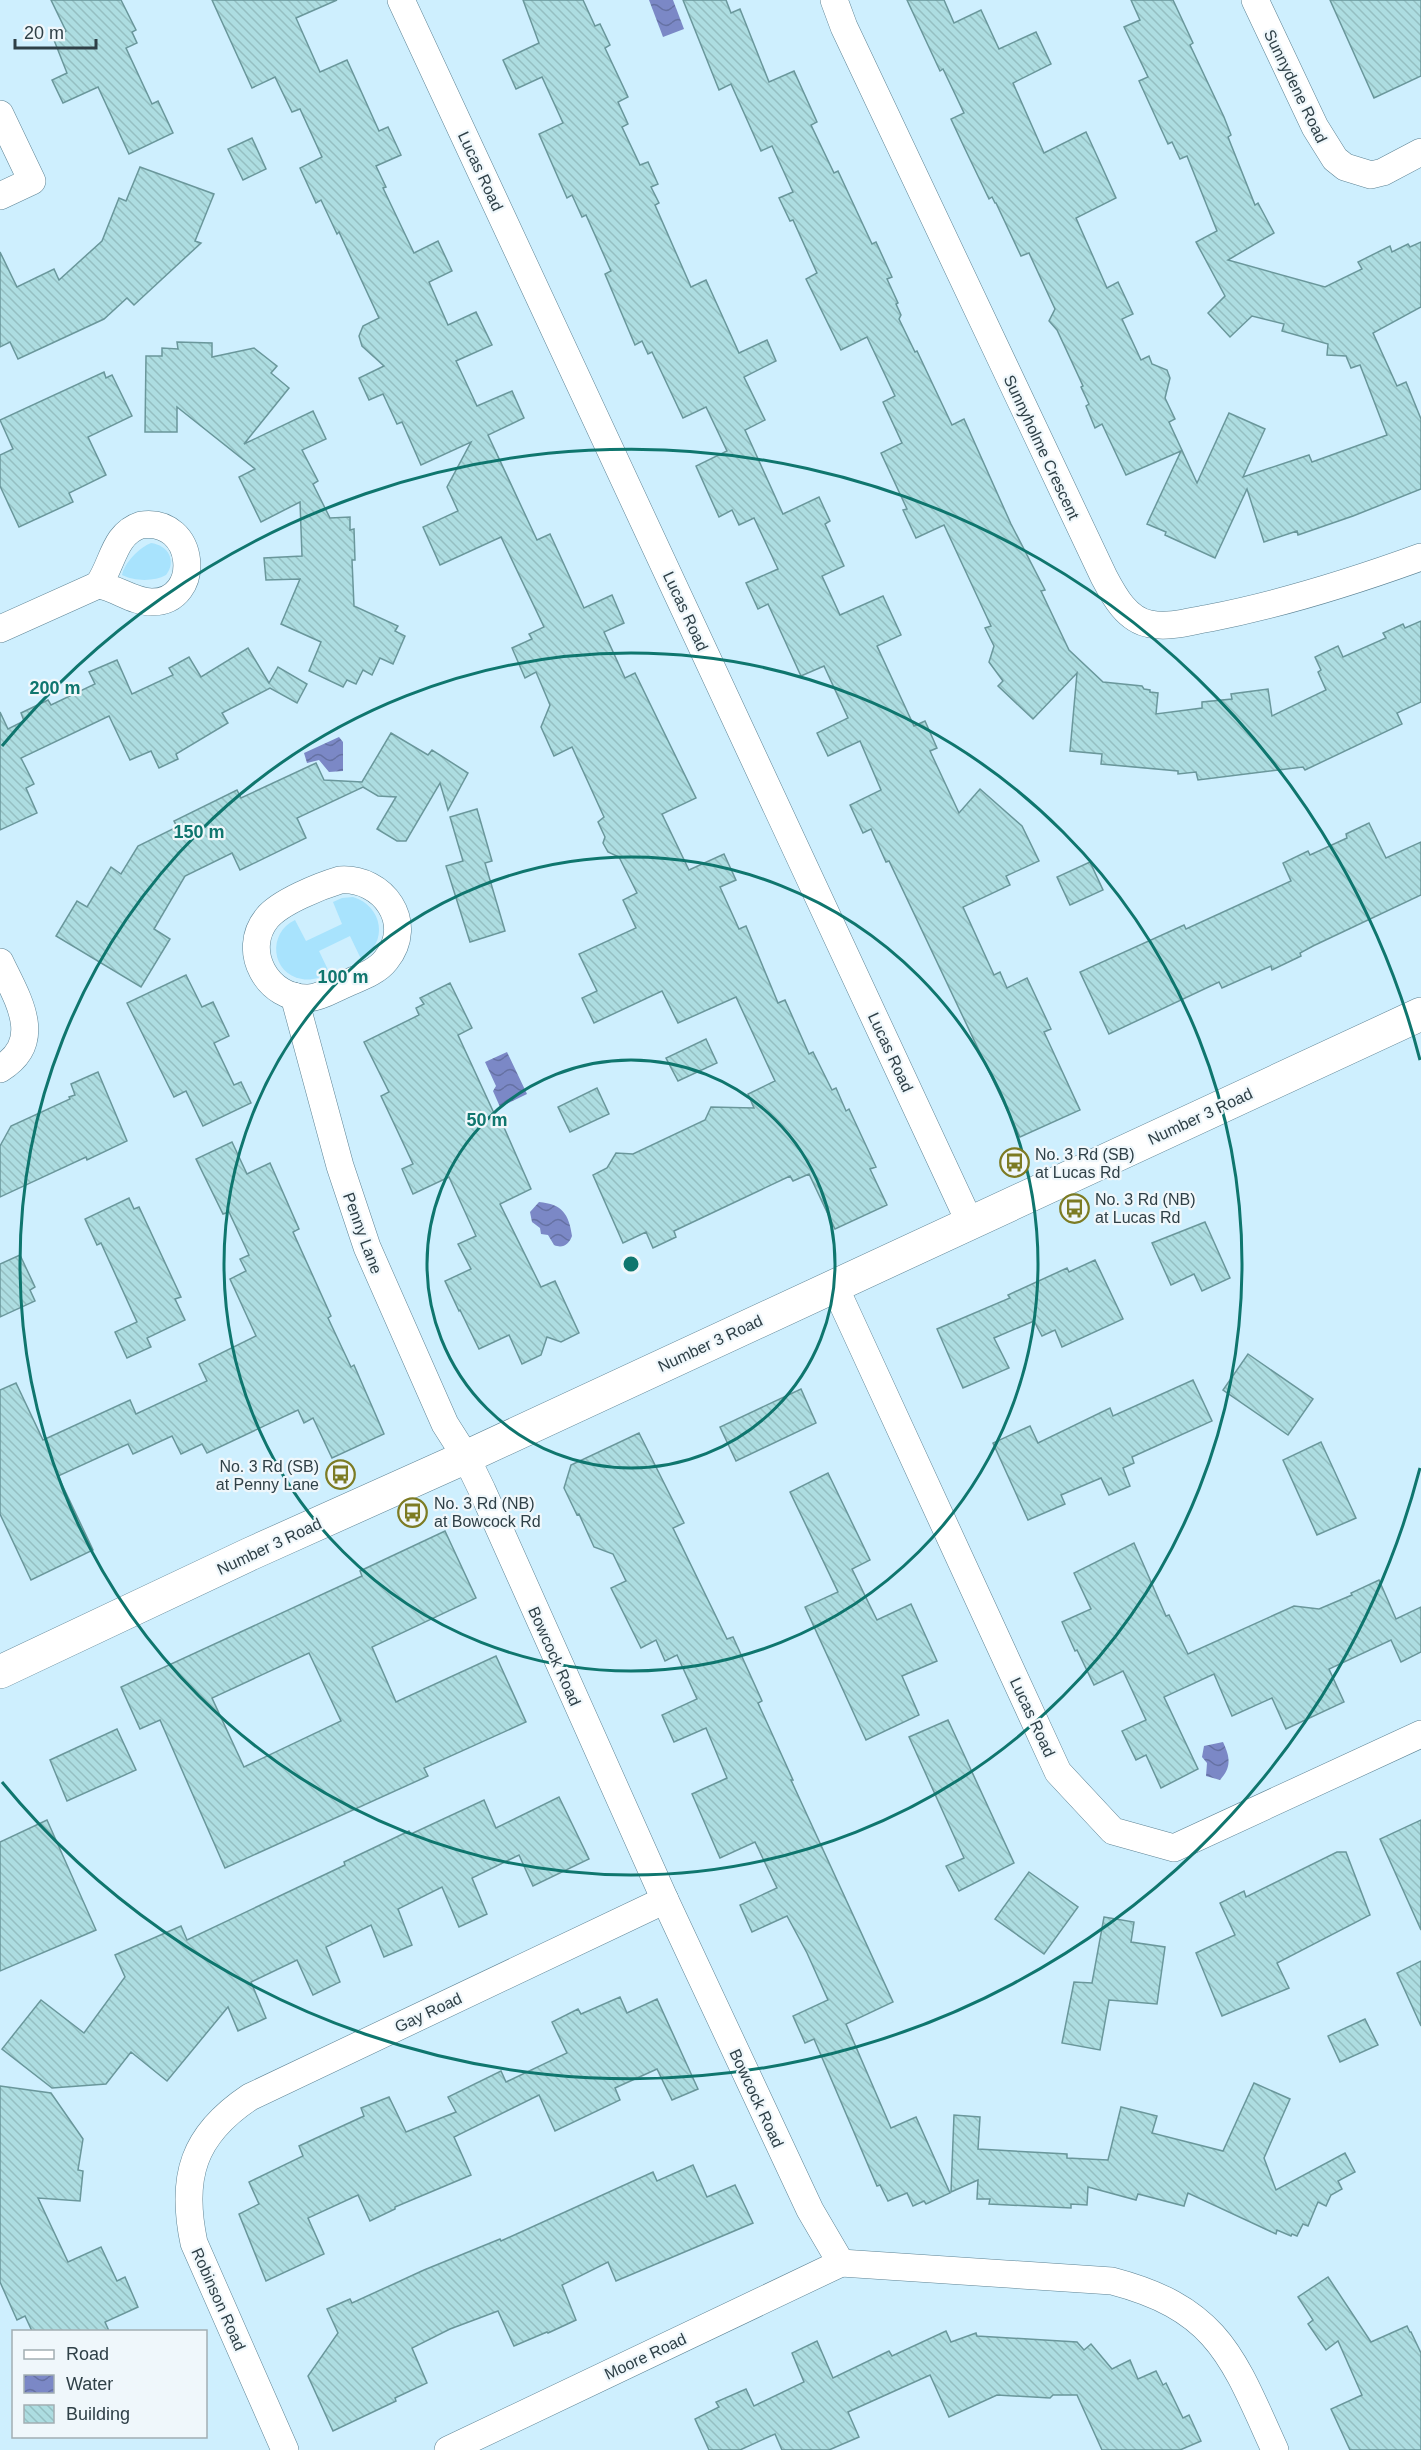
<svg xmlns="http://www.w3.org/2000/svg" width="1421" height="2450" font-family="Helvetica,sans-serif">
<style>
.grass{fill:#a8e3fd}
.water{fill:url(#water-waves)}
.building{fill:url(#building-back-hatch);stroke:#6a979b;stroke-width:1.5;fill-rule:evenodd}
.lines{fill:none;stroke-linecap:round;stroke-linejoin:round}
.minor-casing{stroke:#5d8394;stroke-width:28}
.secondary-casing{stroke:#5d8394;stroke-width:34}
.minor{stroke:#fff;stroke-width:27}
.secondary{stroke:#fff;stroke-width:33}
.ring{fill:none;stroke:#0f766e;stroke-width:3}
.labels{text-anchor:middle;stroke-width:4.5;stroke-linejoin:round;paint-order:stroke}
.street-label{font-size:16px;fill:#2f4047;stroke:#eff7fb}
.poi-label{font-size:16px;fill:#2f4047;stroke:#eff7fb;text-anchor:start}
.centre{fill:#0f766e;stroke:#eff7fb;stroke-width:3}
.ring-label{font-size:18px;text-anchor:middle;font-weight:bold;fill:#0f766e;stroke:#eff7fb;stroke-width:4.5;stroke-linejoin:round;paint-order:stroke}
</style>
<defs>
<pattern id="water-waves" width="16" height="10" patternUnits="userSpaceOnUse" patternTransform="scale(1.5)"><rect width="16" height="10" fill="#7b88c6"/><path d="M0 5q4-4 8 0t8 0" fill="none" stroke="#6571a3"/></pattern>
<pattern id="building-back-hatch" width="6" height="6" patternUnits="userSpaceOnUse" patternTransform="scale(1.5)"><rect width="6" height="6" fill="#addde1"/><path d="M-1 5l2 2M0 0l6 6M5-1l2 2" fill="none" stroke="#95bfc2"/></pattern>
</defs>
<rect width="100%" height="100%" fill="#ceeffe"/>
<!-- grass -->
<g class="grass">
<path d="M151 543C168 545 177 561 166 575 154 582 133 581 122 575 124 563 140 547 151 543Z"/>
<path d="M353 897C383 906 389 943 361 959L350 936 319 951 330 974C320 977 312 981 302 979 271 974 267 933 295 920L306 941 342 924 333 902 342 898Z"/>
</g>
<!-- water -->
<g class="water">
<path d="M649 0H673L684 29 663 37Z"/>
<path d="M339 737 343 742V771L329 772 319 760 307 763 304 753Z"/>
<path d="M507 1052 527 1094 500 1107 493 1091 496 1086 485 1062Z"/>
<path d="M539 1202C562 1204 569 1214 572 1236 569 1244 563 1249 554 1245L548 1235 541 1234 540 1228 532 1222 530 1212Z"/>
<path d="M1223 1742C1230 1757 1232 1767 1220 1780L1206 1776 1207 1763 1202 1757 1204 1746Z"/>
</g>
<!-- building -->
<g class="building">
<path d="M51 0H121L136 30 132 32 137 43 126 48 152 104 158 101 173 133 129 154 98 87 63 103 52 80 67 73 54 40 66 31Z"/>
<path d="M212 0H337L296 18 320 72 347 60 379 131 388 127 401 155 376 166 386 187 383 188 414 253 438 241 452 271 429 282 448 325 476 312 492 345 456 361 477 406 512 391 524 418 488 435 537 540 550 534 584 608 612 595 624 623 604 632 625 678 635 673 696 798 662 814 689 870 724 854 736 880 720 887 739 929 746 926 778 1003 785 1000 809 1054 813 1052 832 1090 836 1088 846 1111 849 1109 876 1167 870 1169 887 1205 835 1229 809 1174 793 1181 790 1176 674 1231 676 1237 653 1248 646 1232 623 1243 593 1175 607 1168 616 1153 633 1154 705 1120 711 1107 754 1108 748 1094 775 1081 736 997 678 1023 662 991 594 1023 582 998 597 991 579 954 636 928 623 900 637 893 619 857 608 852 603 843 605 837 598 822 604 817 572 747 554 756 541 727 550 705 536 672 525 678 512 648 532 639 529 634 544 627 501 537 440 565 423 527 458 511 447 487 471 442 421 465 402 422 397 424 383 394 369 400 359 378 384 366 362 346 359 336 363 326 379 318 339 232 337 234 321 200 316 203 300 168 322 157 300 109 292 112 275 77 252 88Z"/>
<path d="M523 0H583L595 26 600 24 610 45 605 48 628 97 618 102 628 124 622 127 640 165 648 162 658 184 651 187 659 203 655 205 691 287 706 280 739 353 767 340 776 361 744 377 765 420 745 430 783 514 819 497 830 521 825 524 844 566 822 576 840 615 883 596 901 635 877 646 914 726 925 721 937 748 930 751 959 813 980 789 1022 826 1039 861 1006 876 1010 885 963 907 994 975 1000 972 1007 988 1027 978 1051 1029 1044 1032 1080 1110 1020 1137 889 861 886 862 871 829 863 833 850 805 881 790 860 741 828 756 817 733 848 718 824 666 801 676 768 604 758 609 746 583 778 569 754 518 739 525 732 510 719 517 696 466 727 451 706 407 683 418 652 352 648 354 642 341 635 345 605 274 611 271 586 215 582 217 572 195 567 198 539 134 563 123 542 77 516 89 503 60 539 43Z"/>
<path d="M683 0H726L731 13 740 9 769 82 794 71 817 122 811 125 834 173 838 171 872 244 876 242 892 277 887 279 898 303 896 304 901 315 899 319 915 352 917 351 952 425 964 419 1011 524 1045 590 1041 591 1069 650 1103 682 1142 686 1144 689 1150 690V692L1158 693 1156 714 1202 708V702L1232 699 1231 694 1268 689 1272 716 1326 690 1318 672 1321 670 1315 657 1338 646 1343 657 1386 638 1383 633 1403 624 1405 628 1421 621V702L1397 713 1402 724 1305 770 1303 767 1198 780 1196 772 1178 774V771L1101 764 1102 754 1070 751 1077 673 1033 719 998 686 1003 681 989 662 994 646 985 628 991 626 944 525 916 538 903 510 907 509 881 453 902 443 883 402 895 396 867 337 841 350 806 279 817 273 793 220 790 221 779 198 793 192 772 146 761 151 731 84 719 90Z"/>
<path d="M907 0H944L954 23 981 10 999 49 1036 32 1051 64 1013 83 1044 153 1086 132 1097 156 1116 198 1076 218 1107 288 1118 282 1133 314 1122 319 1141 360 1149 356 1152 364 1167 370 1170 378 1165 398 1175 419 1169 422 1197 483 1229 413 1265 429 1243 477 1309 455 1312 462 1387 435 1360 365 1351 368 1346 356 1327 355 1328 344 1282 331 1284 324 1252 316 1230 337 1208 313 1225 296 1196 242 1217 231 1187 156 1180 159 1172 142 1168 144 1139 81 1148 77 1124 27 1140 20 1131 0H1173L1193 43 1190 45 1224 117 1231 135 1228 137 1255 205 1258 203 1274 233 1228 260 1325 287 1362 269 1358 262 1390 246 1392 252 1408 244 1410 247 1421 242V307L1373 333 1397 386 1406 382 1421 419V489L1353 516 1298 535 1297 531 1264 542 1247 489 1215 558 1165 535 1166 532 1147 524 1181 451 1126 475 1102 424 1095 428 1086 406 1089 404 1081 387 1083 386 1057 330 1049 321 1055 309 1029 253 1021 256 996 203H995L992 197 989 199 965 149 951 119 964 113 943 69 940 71Z"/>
<path d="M1330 0H1421V76L1374 98Z"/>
<path d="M252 138 266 169 243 180 228 149Z"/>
<path d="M140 167 214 194 195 241 201 243 134 305 127 298 104 319 18 359 10 342 0 347V252L17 287 54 269 59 280 102 241 119 198 126 201Z"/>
<path d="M177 342 212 343V357L254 348 277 366 271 373 289 388 244 444 313 411 326 439 302 450 318 481 313 484 330 518 350 517V530L354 529 355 560H352L354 606 398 626 395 631 405 636 393 664 380 658 372 675 363 670 356 684 347 680 343 687 309 671 321 642 281 624 300 579 266 580 264 558 302 556 300 502 261 522 239 477 255 469 177 407V432H145L146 356H162V348L178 349Z"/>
<path d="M104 372 106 378 112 375 132 416 88 437 106 475 69 493 73 502 19 527 0 486V455L13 449 0 420Z"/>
<path d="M248 648 269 683 278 667 307 684 297 703 270 688 222 713 228 723 176 754 178 759 159 768 151 751 130 760 109 716 21 758 34 784 26 788 37 813 0 830V712L8 729 24 721 21 713 48 700 51 705 95 684 89 672 117 660 132 694 173 675 169 668 189 657 201 677Z"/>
<path d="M391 733 428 755 432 750 468 773 448 810 440 783 406 841H397L377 829 396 797 378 796 363 787 297 818 306 838 240 870 232 853 185 876 154 929 170 939 141 987 56 936 77 901 87 907 111 867 121 874 138 846 177 827 174 821 237 790 241 798 316 763 324 780 362 782Z"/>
<path d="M477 809 492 861 485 863 505 931 470 942 446 866 463 861 450 817Z"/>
<path d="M1369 823 1386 858 1421 842V895L1313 946 1300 953 1301 956 1272 970 1271 966 1222 988 1219 982 1109 1034 1080 972 1184 925 1186 929 1291 881 1283 863 1308 851 1310 855 1347 838 1346 834Z"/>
<path d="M1090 862 1103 890 1070 905 1057 877Z"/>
<path d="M186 975 202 1007 213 1002 229 1036 214 1043 234 1085 241 1082 251 1103 203 1126 186 1091 174 1097 127 1003Z"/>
<path d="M450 983 472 1028 458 1035 499 1124 502 1123 531 1189 500 1204 541 1287 555 1281 579 1333 561 1342 547 1337 541 1355 522 1364 509 1335 479 1349 460 1310 459 1311 445 1281 471 1269 458 1244 476 1236 449 1177 413 1194 402 1169 413 1164 381 1096 389 1092 364 1042 419 1015 416 1008 424 1004 420 998Z"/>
<path d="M706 1039 717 1063 678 1081 666 1058Z"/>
<path d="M98 1072 127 1141 87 1160 86 1157 0 1197V1146L11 1126 70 1099 69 1097 75 1095 71 1084Z"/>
<path d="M597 1088 609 1114 570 1132 558 1107Z"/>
<path d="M232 1142 247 1174 270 1163 299 1229 293 1232 331 1316 328 1318 351 1367 354 1365 384 1434 332 1458 313 1418 304 1423 298 1410 207 1453 202 1444 181 1454 172 1436 133 1454 128 1444 58 1476 93 1550 31 1580 0 1514V1390L16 1383 43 1440 130 1400 136 1414 207 1381 199 1364 256 1336 230 1279 246 1271 240 1259 249 1255 229 1212 223 1214 196 1159Z"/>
<path d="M129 1198 134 1209 139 1207 181 1297 175 1299 185 1320 147 1338 151 1347 127 1358 115 1332 137 1322 101 1243 97 1245 85 1219Z"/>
<path d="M1205 1222 1230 1278 1202 1291 1194 1274 1171 1285 1152 1243Z"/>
<path d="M20 1255 35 1287 30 1290 35 1301 0 1317V1264Z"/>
<path d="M1095 1260 1123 1319 1062 1347 1055 1330 1042 1336 1034 1321 994 1338 1009 1368 963 1388 937 1329 1010 1298 1008 1295 1067 1268 1069 1272Z"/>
<path d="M1248 1354 1313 1399 1288 1435 1223 1390Z"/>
<path d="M1193 1380 1212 1421 1132 1457 1134 1463 1123 1468 1130 1486 1109 1495 1101 1478 1061 1495 1065 1504 1028 1520 993 1443 1030 1426 1038 1443 1110 1408 1113 1416Z"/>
<path d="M801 1389 816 1423 736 1461 720 1427Z"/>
<path d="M639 1433 684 1523 673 1528 727 1639 733 1637 762 1701 758 1703 793 1780H791L893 2002 846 2024 891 2128 916 2117 950 2193 926 2204 924 2201 913 2206 907 2193 888 2201 880 2185 877 2186 814 2039 805 2043 793 2016 828 2000 807 1953 787 1916 752 1932 740 1905 777 1888 755 1842 720 1858 692 1794 727 1778 706 1728 674 1742 662 1715 697 1699 677 1655 665 1661 656 1640 641 1648 611 1588 626 1581 613 1554 594 1547 579 1514 577 1515 564 1488 571 1465Z"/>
<path d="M1321 1442 1356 1518 1317 1535 1283 1460Z"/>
<path d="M828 1473 870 1560 852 1569 877 1620 911 1604 937 1661 902 1676 919 1715 866 1740 805 1607 838 1592 790 1492Z"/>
<path d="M445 1531 476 1598 372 1647 396 1702 496 1656 526 1722 424 1768 428 1776 225 1868 160 1720 140 1729 121 1687 362 1576 360 1571ZM309 1653 341 1721 244 1767 212 1698Z"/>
<path d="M1134 1543 1166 1616 1169 1615 1188 1654 1294 1606 1319 1609 1352 1595 1351 1593 1379 1580 1396 1619 1421 1607V1652L1401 1662 1391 1640 1329 1669 1344 1702 1286 1729 1272 1698 1232 1716 1214 1674 1164 1697 1198 1769 1161 1788 1146 1755 1136 1760 1122 1731 1146 1720 1123 1671 1094 1685 1077 1650 1075 1651 1062 1622 1091 1609 1074 1573Z"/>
<path d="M948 1720 1014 1863 959 1891 946 1866 964 1858 909 1737Z"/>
<path d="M117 1729 136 1770 67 1801 50 1760Z"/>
<path d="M559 1797 589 1859 533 1886 519 1855 472 1878 487 1914 459 1927 442 1887 398 1909 412 1945 384 1957 371 1925 326 1947 340 1982 313 1995 297 1960 251 1982 266 2018 238 2031 228 2007 167 2081 131 2052 106 2084 52 2088 2 2049 41 2000 84 2033 125 1977 115 1955 181 1926 187 1940 345 1865 344 1862 409 1831 411 1834 484 1800 496 1828Z"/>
<path d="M47 1820 96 1930 0 1971V1842Z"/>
<path d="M1421 1820V1930L1380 1839Z"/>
<path d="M1337 1852H1346L1370 1915 1277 1963 1289 1988 1222 2016 1196 1953 1235 1935 1220 1903 1244 1891 1246 1897Z"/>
<path d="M1029 1872 1078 1907 1044 1954 995 1919Z"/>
<path d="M1104 1917 1134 1922 1131 1942 1165 1947 1157 2004 1109 2000 1100 2050 1062 2043 1074 1982 1092 1983Z"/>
<path d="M1421 1961V2026L1397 1973Z"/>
<path d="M620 1997 627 2013 657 1999 698 2089 672 2100 657 2069 615 2088 620 2100 555 2131 539 2095 454 2137 471 2175 395 2207V2209L370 2221 358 2195 308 2218 324 2254 266 2281 239 2214 259 2204 249 2182 303 2156 299 2146 364 2116 361 2108 389 2097 406 2132 456 2112 448 2097 501 2071 506 2082 567 2053 552 2022 578 2009 581 2014Z"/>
<path d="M1365 2019 1378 2045 1340 2062 1328 2036Z"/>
<path d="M1254 2083 1290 2099 1264 2158 1276 2190 1345 2153 1355 2172 1338 2181 1342 2189 1331 2195 1326 2206 1318 2202 1308 2226 1303 2224 1297 2236 1292 2234 1291 2236 1277 2230 1276 2234 1188 2193 1184 2206 1138 2194 1136 2200 1088 2187 1087 2205 1071 2204V2208L989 2204 990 2199H977L978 2180 951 2192 954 2115 980 2117 978 2149 1067 2154V2158L1108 2160 1121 2107 1157 2116 1152 2133 1223 2151Z"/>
<path d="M0 2086 51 2093 83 2139 78 2170 83 2171 80 2201 38 2198 68 2262 101 2247 117 2281 125 2277 138 2307 105 2322 109 2331H32L25 2316 17 2320 0 2282Z"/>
<path d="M693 2165 707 2197 735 2185 753 2223 616 2281 608 2262 562 2285 576 2320 548 2333 547 2332 514 2346 498 2311 450 2329 412 2348 427 2383 395 2398 396 2401 333 2431 308 2376 338 2333 327 2309 350 2299 352 2303 424 2270 500 2239 501 2241 653 2172 657 2181Z"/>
<path d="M1328 2277 1371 2342 1407 2326 1410 2332H1411L1421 2353V2450H1350L1331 2409 1362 2395 1338 2341 1326 2350 1308 2324 1313 2320 1298 2297Z"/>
<path d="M946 2331 951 2342 976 2333 977 2336 1077 2342 1084 2350 1091 2344 1112 2369 1130 2360 1138 2379 1156 2371 1163 2385 1166 2383 1183 2418 1189 2415 1201 2441 1180 2450H1102L1077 2395H1053L1050 2398 997 2395 949 2417 930 2375 848 2412 859 2437 829 2450H782L775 2434 740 2450H709L695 2419 719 2407 716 2402 746 2389 754 2406 804 2382 792 2353 817 2341 833 2378 889 2351 892 2356Z"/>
</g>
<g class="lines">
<defs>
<g id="minor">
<path d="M401 0 970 1223"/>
<path d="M834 0 844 27 1104 577C1114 596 1127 620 1150 624 1170 628 1191 621 1210 618 1282 604 1352 582 1421 557"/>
<path d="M1255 0 1315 127 1335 159 1345 167 1371 175 1383 172 1421 152"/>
<path d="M0 114 32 181 0 196"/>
<path d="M141 525C197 517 203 602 152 602 133 602 117 588 98 585 113 565 113 534 141 525Z"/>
<path d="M0 629 98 585"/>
<path d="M340 880C383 877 416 923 386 960 376 973 358 978 343 985 332 990 321 997 309 998 268 1000 240 951 267 918 280 902 320 886 340 880Z"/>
<path d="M0 962C17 998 46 1041 0 1069"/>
<path d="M294 996 340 1166 367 1247 445 1424 466 1457 482 1490 665 1900 810 2210 841 2263 1112 2281C1219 2309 1233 2358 1275 2450"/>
<path d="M834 1285 1058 1772 1113 1831 1174 1848 1421 1734"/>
<path d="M285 2450 194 2243C180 2177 193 2135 250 2097L665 1900"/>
<path d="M448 2450 841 2263"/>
</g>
<path id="secondary" d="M0 1672 250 1554 466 1457 1421 1014"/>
</defs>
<!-- minor casing -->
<use href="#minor" class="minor-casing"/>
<!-- secondary casing -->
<use href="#secondary" class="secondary-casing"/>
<!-- minor -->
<use href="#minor" class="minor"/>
<!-- secondary -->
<use href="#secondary" class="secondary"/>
</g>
<!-- distance rings -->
<g class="ring">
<circle cx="631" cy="1264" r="204"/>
<circle cx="631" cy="1264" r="407"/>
<circle cx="631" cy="1264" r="611"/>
<path d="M1420 1468A815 815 0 0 1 2 1782M2 746A815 815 0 0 1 1420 1060"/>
</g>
<!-- icons -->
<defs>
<symbol id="bus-ring" viewBox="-11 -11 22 22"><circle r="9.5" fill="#eff7fb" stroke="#7c7b23" stroke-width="1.5"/><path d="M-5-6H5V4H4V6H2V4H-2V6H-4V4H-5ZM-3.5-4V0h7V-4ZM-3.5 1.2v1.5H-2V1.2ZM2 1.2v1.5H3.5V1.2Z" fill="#7c7b23"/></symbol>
</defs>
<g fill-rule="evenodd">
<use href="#bus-ring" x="998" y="1146" width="33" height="33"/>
<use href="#bus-ring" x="1058" y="1192" width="33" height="33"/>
<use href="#bus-ring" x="324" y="1458" width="33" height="33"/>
<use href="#bus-ring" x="396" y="1496" width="33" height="33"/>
</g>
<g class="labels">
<!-- street labels -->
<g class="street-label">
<text transform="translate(1296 86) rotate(64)" y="6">Sunnydene Road</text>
<text transform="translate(481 171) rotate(65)" y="6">Lucas Road</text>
<text transform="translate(1042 447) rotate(65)" y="6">Sunnyholme Crescent</text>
<text transform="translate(686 611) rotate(65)" y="6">Lucas Road</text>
<text transform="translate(891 1052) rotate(65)" y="6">Lucas Road</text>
<text transform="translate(1200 1116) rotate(-25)" y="6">Number 3 Road</text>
<text transform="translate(363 1233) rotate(70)" y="6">Penny Lane</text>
<text transform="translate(710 1343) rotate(-25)" y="6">Number 3 Road</text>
<text transform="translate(269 1546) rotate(-25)" y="6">Number 3 Road</text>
<text transform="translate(555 1656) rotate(66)" y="6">Bowcock Road</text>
<text transform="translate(1033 1717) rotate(65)" y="6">Lucas Road</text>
<text transform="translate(428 2012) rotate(-25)" y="6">Gay Road</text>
<text transform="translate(757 2098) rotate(65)" y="6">Bowcock Road</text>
<text transform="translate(219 2299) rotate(66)" y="6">Robinson Road</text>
<text transform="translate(645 2356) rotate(-25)" y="6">Moore Road</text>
</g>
<!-- poi labels -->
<g class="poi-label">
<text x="1035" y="1160">No. 3 Rd (SB)<tspan x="1035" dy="18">at Lucas Rd</tspan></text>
<text x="1095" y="1205">No. 3 Rd (NB)<tspan x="1095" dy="18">at Lucas Rd</tspan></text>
<text x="319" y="1472" text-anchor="end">No. 3 Rd (SB)<tspan x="319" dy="18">at Penny Lane</tspan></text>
<text x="434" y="1509">No. 3 Rd (NB)<tspan x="434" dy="18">at Bowcock Rd</tspan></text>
</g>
</g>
<circle cx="631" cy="1264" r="9" class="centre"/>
<g class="ring-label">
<text x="55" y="694">200 m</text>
<text x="199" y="838">150 m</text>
<text x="343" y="983">100 m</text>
<text x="487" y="1126">50 m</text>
</g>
<!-- legend -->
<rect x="12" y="2330" width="195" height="108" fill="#eff7fb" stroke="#a2aeb3" stroke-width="1.5"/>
<rect x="24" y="2350" width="30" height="9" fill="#ffffff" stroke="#a2aeb3" stroke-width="1.5"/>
<text x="66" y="2360" font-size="18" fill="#2f4047">Road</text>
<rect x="24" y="2375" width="30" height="18" fill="url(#water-waves)" stroke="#a2aeb3" stroke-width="1.5"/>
<text x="66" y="2390" font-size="18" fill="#2f4047">Water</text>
<rect x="24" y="2405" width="30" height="18" fill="url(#building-back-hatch)" stroke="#a2aeb3" stroke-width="1.5"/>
<text x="66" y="2420" font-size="18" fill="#2f4047">Building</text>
<!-- scale -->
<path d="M15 39v9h81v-9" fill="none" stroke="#2f4047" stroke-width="3"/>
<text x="24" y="39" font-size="18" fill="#2f4047" stroke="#eff7fb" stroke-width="4.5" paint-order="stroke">20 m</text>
</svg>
